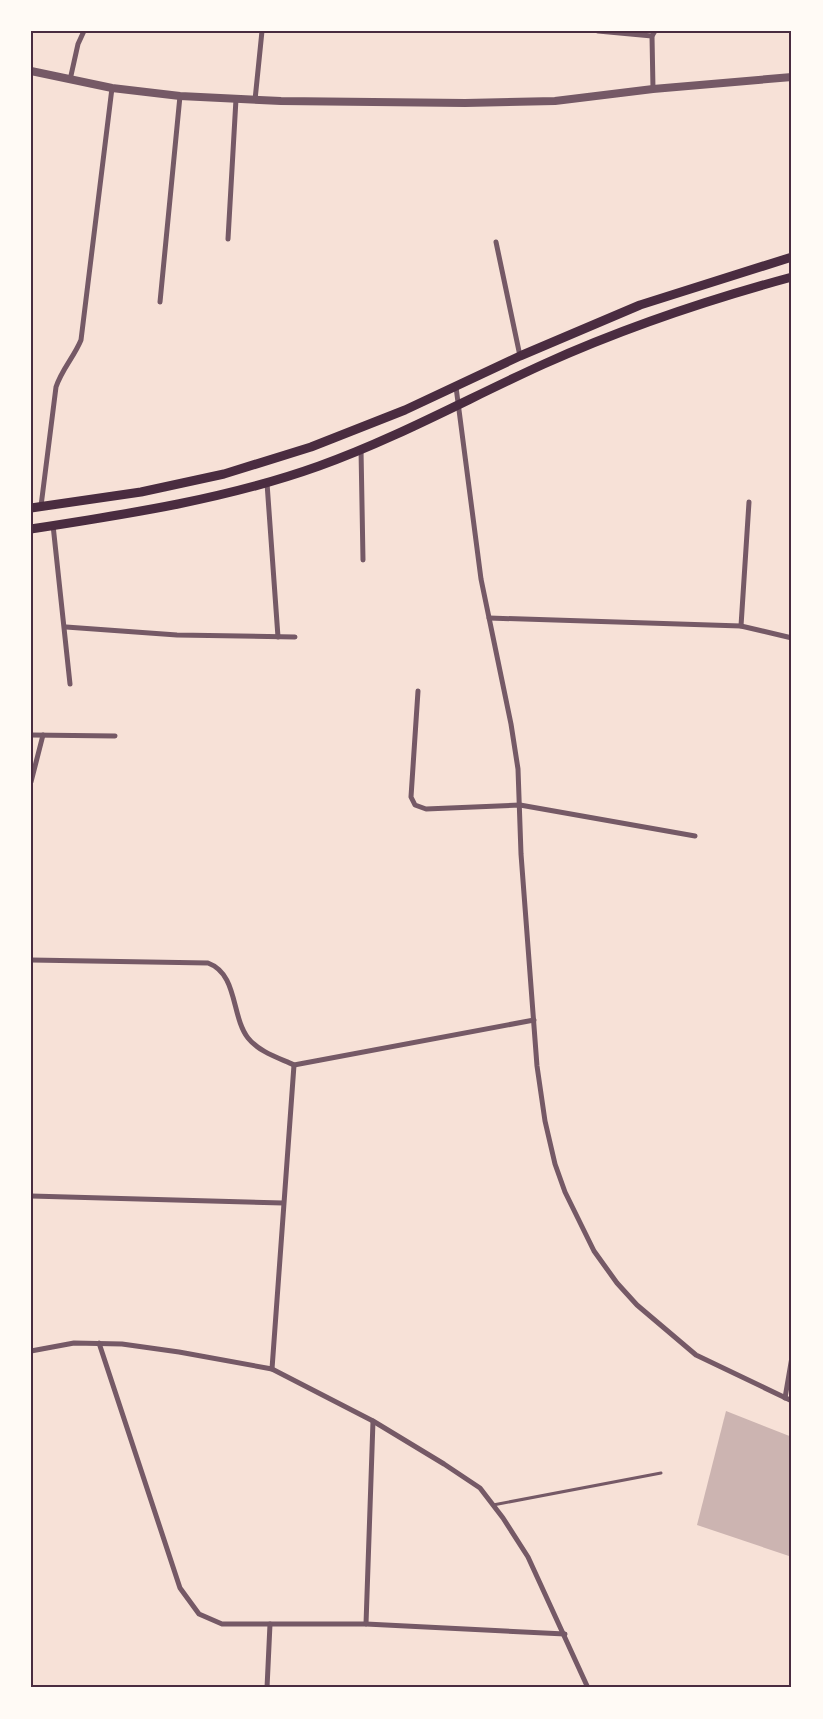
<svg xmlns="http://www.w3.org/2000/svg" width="823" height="1719" font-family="Arial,sans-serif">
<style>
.building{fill:#ccb4b1}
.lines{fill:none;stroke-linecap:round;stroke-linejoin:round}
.service{stroke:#755966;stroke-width:3}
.minor{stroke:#755966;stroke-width:5}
.tertiary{stroke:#755966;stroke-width:8}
.secondary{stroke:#4a2c40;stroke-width:9}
.neatline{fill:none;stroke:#4a2c40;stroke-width:2}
</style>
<rect width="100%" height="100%" fill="#f7e1d7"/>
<!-- building -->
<path class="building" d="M726 1411 792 1437V1557L697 1525Z"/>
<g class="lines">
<!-- service -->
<path class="service" d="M493 1505 661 1473"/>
<!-- minor -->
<g class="minor">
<path d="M598 31 652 36"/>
<path d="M70 80 78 44 84 31"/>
<path d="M653 89 652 36 655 31"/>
<path d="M255 100 262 31"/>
<path d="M228 239 236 99"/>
<path d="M496 242 520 356"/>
<path d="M160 302 180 96"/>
<path d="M456 387 481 579 511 724 518 769 521 854 537 1066 545 1121 555 1164 565 1192 594 1251 617 1283 637 1305 696 1355 792 1401"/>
<path d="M361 449 363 560"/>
<path d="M267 483 278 637"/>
<path d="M41 506 56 387C62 369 74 357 81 340L112 88"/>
<path d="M53 525 70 684"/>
<path d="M489 618 741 626 792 638"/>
<path d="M741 626 749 502"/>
<path d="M66 627 177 635 295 637"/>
<path d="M418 691 411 797 415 805 426 809 520 805 695 836"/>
<path d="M31 735 115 736"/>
<path d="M31 782 43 735"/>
<path d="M31 960 208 963C238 974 231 1016 248 1038 259 1052 279 1058 294 1065L534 1020"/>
<path d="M31 1196 283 1203"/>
<path d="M99 1343 180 1588 199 1614 222 1624H366L565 1634"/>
<path d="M31 1351 74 1343 122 1344 179 1352 272 1369 373 1421 444 1464 480 1488 503 1518 528 1557 588 1688"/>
<path d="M272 1369 294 1065"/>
<path d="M785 1398 792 1357"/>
<path d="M366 1624 373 1421"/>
<path d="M267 1688 270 1624"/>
</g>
<!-- tertiary -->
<path class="tertiary" d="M31 71 112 88 180 96 281 101 465 103 555 101 653 89 792 77"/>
<!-- secondary -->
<g class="secondary">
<path d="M31 508 141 492 224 474 311 447 405 410 520 356 640 305 792 257"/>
<path d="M31 529C128 514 227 499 319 466 397 438 469 398 544 364 624 328 707 300 792 277"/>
</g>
</g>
<!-- border -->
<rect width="823" height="1719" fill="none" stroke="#fffaf5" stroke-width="65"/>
<rect x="32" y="32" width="758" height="1654" class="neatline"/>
</svg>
